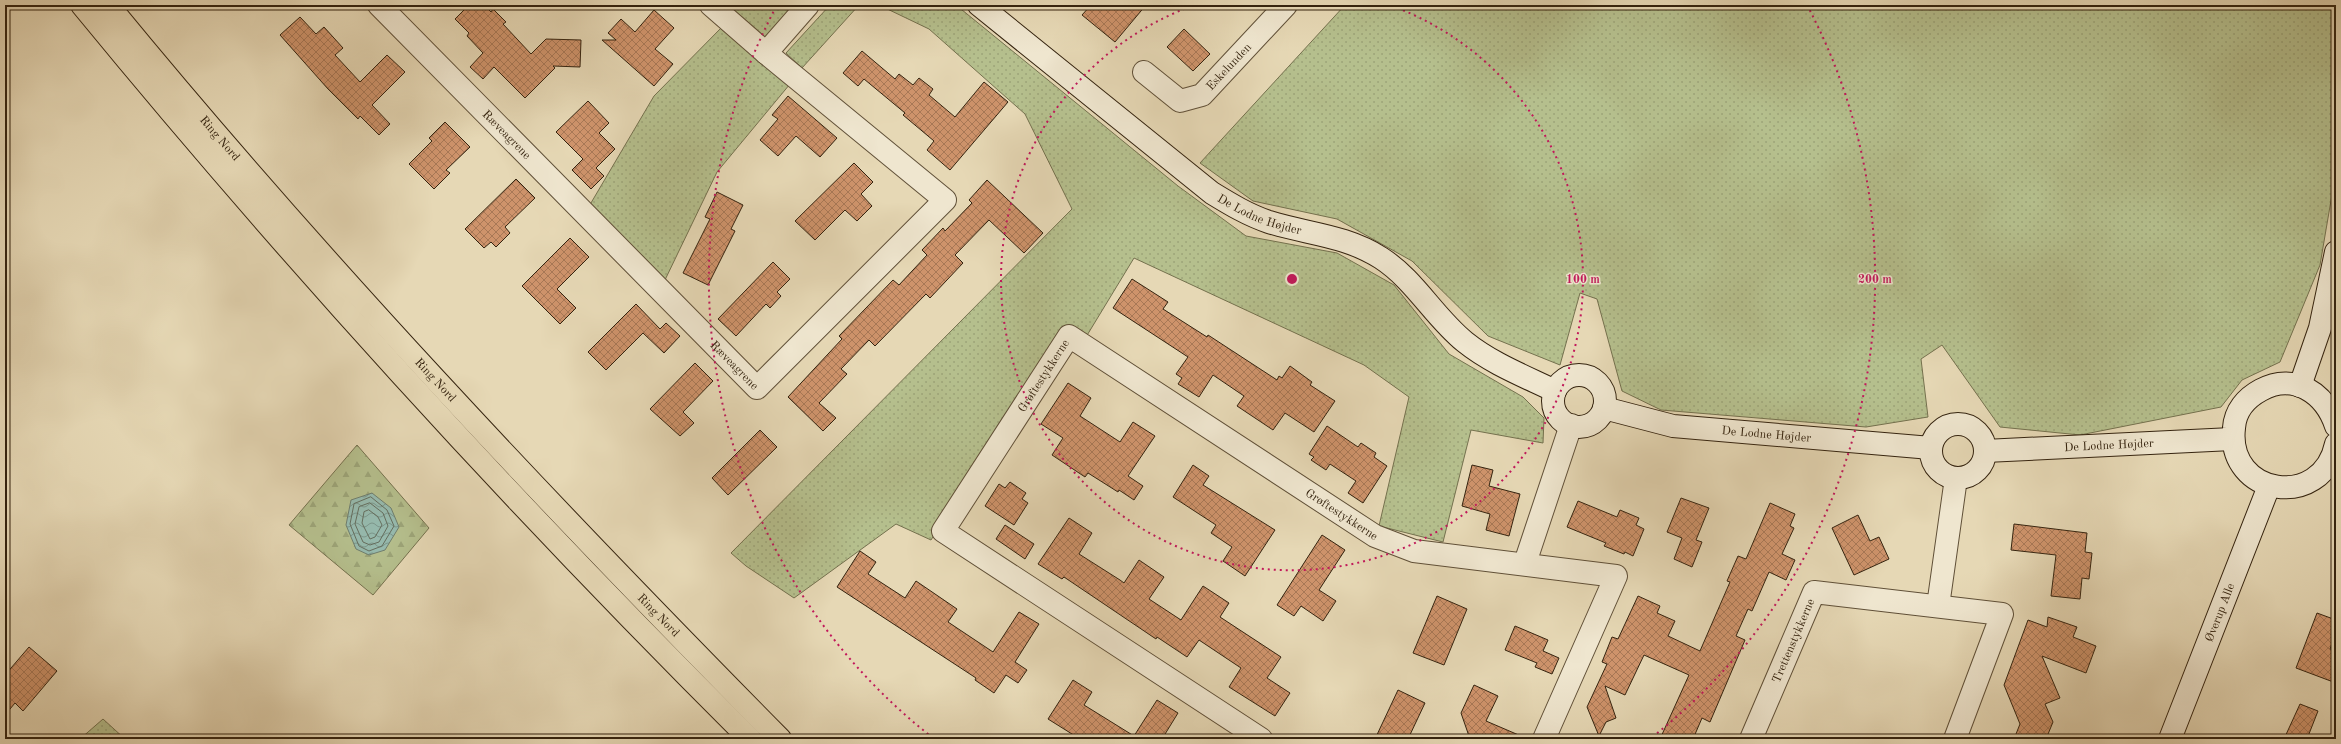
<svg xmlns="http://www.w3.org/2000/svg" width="2341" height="744" font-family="'Old Standard TT',serif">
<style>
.grass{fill:url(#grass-dots);stroke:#74714e}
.forest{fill:url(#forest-firs);stroke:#74714e}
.water{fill:url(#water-waves);stroke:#6f7e6e}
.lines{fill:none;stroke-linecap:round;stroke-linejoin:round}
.shore{stroke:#656e5e;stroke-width:1}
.building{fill:url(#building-cross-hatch);stroke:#34230f}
.street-casing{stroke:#605038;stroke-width:24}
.secondary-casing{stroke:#34230f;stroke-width:24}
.highway-casing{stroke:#34230f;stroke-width:24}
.street{stroke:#efe6cf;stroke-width:22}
.secondary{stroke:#efe6cf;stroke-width:22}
.highway{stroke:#e6d8b5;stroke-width:22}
.ring{fill:none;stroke:#c2185b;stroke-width:2;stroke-dasharray:2 4}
.labels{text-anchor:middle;stroke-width:3;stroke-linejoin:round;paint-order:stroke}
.street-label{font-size:12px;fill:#34230f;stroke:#efe6cf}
.centre{fill:#c2185b;stroke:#efe6cf;stroke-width:2}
.ring-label{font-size:12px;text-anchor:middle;font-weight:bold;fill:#c2185b;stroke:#efe6cf;stroke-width:3;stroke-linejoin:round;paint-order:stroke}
</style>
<defs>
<pattern id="grass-dots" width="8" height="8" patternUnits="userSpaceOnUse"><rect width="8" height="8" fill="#b5bf8d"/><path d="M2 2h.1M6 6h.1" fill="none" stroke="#9ca478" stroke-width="1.8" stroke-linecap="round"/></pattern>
<pattern id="forest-firs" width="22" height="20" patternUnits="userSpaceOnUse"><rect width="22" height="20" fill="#b5bf8d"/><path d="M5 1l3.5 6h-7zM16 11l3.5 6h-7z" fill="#9ca478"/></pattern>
<pattern id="water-waves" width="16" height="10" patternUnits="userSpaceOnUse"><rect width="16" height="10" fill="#96baae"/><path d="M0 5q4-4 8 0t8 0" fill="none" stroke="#7b978c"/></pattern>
<pattern id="building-cross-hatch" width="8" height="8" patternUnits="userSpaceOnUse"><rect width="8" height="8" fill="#ce936b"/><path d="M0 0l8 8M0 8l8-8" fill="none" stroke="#a87856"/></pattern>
</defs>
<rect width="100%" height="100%" fill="#e6d8b5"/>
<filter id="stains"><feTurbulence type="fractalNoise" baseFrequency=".005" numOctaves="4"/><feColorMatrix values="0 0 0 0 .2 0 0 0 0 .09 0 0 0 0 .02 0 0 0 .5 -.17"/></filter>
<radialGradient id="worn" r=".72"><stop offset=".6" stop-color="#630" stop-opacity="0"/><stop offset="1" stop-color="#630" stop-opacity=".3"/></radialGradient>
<!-- grass -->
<g class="grass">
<path d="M747 5H793L768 40 731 8Z"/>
<path d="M830 5H859L802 68 786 53Z"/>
<path d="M879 5H956L1178 186 1246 236 1337 253 1394 285 1449 354 1523 397 1544 418 1543 443 1471 430 1443 542 1379 526 1409 397 1364 365 1134 258 1086 337 1067 328 931 540 896 524 794 598 746 566 731 553 1072 209 1025 114 929 29Z"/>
<path d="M1345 5H2336V171L2320 265 2280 362 2242 380 2221 407 2080 435 2000 427 1942 345 1921 359 1928 417 1866 427 1661 410 1622 391 1597 299 1580 293 1560 365 1488 336 1412 261 1337 219 1253 201 1200 163Z"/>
<path d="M723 26 790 84 717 172 664 282 588 208 654 96Z"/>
<path d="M103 719 125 739H80Z"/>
</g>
<!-- forest -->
<path class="forest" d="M357 445 429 528 373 595 289 525Z"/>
<!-- water -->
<path class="water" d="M372 493 391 508 399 527 385 550 369 555 356 549 346 525 351 500Z"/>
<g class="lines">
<!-- shore -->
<g class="shore">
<path d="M371 497 387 510 394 526 382 546 369 551 359 546 350 524 354 504Z"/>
<path d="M370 503 383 513 388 526 379 542 370 545 363 542 355 524 359 507Z"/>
<path d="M369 510 378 517 382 525 375 537 370 539 362 523 364 512Z"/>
</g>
</g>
<!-- building -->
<g class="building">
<path d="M469 5H484L491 12 493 9 506 22 503 24 531 54 546 39 581 40 580 67 553 66 555 68 525 98 494 67 483 79 470 67 483 53 467 36 469 33 455 19Z"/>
<path d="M1091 5H1146L1115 42 1082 15Z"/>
<path d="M654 10 674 28 655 49 673 64 654 86 602 40H616L608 33 621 19 635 32Z"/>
<path d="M300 17 316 34 324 27 343 48 335 55 360 82 387 55 405 72 372 105 390 124 379 135 360 116 358 119 328 89 280 35Z"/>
<path d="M1184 29 1210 54 1193 71 1167 47Z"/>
<path d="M862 51 895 79 899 74 913 85 919 78 933 89 929 95 955 117 984 82 1008 102 950 170 927 150 934 141 903 115 905 113 864 79 858 86 843 73Z"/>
<path d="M788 96 837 138 820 157 796 136 778 156 760 140 778 119 772 115Z"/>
<path d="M588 101 609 123 599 133 615 149 596 168 604 176 591 189 572 170 583 159 556 132Z"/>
<path d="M445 122 470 147 446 170 450 173 434 189 409 164 432 141 429 138Z"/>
<path d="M854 163 873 182 861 194 872 206 857 221 845 210 815 240 795 221Z"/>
<path d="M516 179 535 198 505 227 510 233 496 247 491 242 484 248 465 229Z"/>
<path d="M987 180 1043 233 1024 253 989 220 955 255 963 263 930 298 926 294 875 346 869 340 841 369 847 374 819 403 836 418 823 431 788 397 842 339 839 336 893 280 899 285 927 255 922 250 943 228 945 231 972 203 969 200Z"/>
<path d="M717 192 743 205 731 229 735 231 708 285 683 273 710 219 705 217Z"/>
<path d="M570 238 589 257 557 289 576 308 560 324 522 286Z"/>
<path d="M773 262 790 279 777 292 781 296 770 308 766 304 736 336 718 319Z"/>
<path d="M1132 279 1168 302 1163 309 1207 337 1208 335 1277 380 1279 376 1282 378 1290 366 1312 382 1310 385 1335 401 1314 432 1285 413 1273 430 1237 406 1244 396 1213 375 1199 397 1178 384 1182 378 1176 374 1188 357 1113 308Z"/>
<path d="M636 304 660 329 666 323 680 336 664 353 643 333 606 370 588 352Z"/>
<path d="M695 363 713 381 683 412 694 423 680 436 650 409Z"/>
<path d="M1068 383 1091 398 1080 416 1120 442 1133 422 1155 436 1128 476 1143 486 1134 500 1119 490 1118 492 1088 473 1085 477 1052 455 1063 438 1041 424Z"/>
<path d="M1327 426 1358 447 1361 443 1376 453 1374 457 1387 466 1363 503 1348 493 1356 481 1330 464 1326 470 1311 460 1314 457 1309 454Z"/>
<path d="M760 430 777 447 728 495 712 478Z"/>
<path d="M1193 465 1209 476 1203 485 1275 530 1245 576 1223 561 1232 547 1211 533 1216 525 1173 497Z"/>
<path d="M1472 465 1493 470 1489 486 1520 494 1509 536 1486 530 1490 514 1462 506Z"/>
<path d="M1010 482 1026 493 1022 499 1028 503 1014 525 985 506 999 484 1005 488Z"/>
<path d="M1681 498 1709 508 1696 540 1702 542 1692 567 1674 559 1682 538 1667 532Z"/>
<path d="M1578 501 1617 517 1620 510 1639 518 1636 525 1644 529 1633 556 1625 552 1624 554 1604 546 1606 543 1567 527Z"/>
<path d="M1770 503 1795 514 1790 526 1794 528 1782 554 1795 560 1786 580 1769 572 1752 611 1748 609 1736 636 1745 640 1710 722 1702 718 1693 739H1660L1689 675 1644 655 1625 695 1605 686 1616 718 1606 722 1599 736 1587 707 1607 664 1602 662 1612 637 1618 639 1638 596 1660 606 1657 613 1675 621 1668 636 1700 651 1730 582 1727 581 1738 556 1746 559Z"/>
<path d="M1858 515 1870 541 1879 537 1889 559 1854 575 1832 528Z"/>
<path d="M1069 518 1092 533 1079 554 1120 580 1124 583 1139 560 1164 577 1149 599 1181 620 1203 586 1229 603 1220 617 1281 657 1267 678 1290 693 1275 716 1229 687 1241 668 1199 640 1187 657 1157 637 1156 639 1064 577 1062 579 1038 564Z"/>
<path d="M2014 524 2087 533 2085 552 2092 553 2089 579 2082 578 2080 599 2051 596 2056 555 2011 550Z"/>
<path d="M1005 525 1034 544 1025 559 996 539Z"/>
<path d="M1322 535 1345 550 1319 590 1336 601 1323 621 1301 606 1294 616 1277 605Z"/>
<path d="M860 551 876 562 868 574 905 598 916 581 957 609 948 622 993 652 1019 612 1039 624 1015 662 1027 670 1018 683 1006 675 994 693 975 680 976 678 837 587Z"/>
<path d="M1437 596 1467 609 1444 665 1413 653Z"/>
<path d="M2317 613 2336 620V633L2330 649 2336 651V683L2296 668Z"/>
<path d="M2048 617 2077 627 2073 637 2096 646 2086 673 2042 656 2060 698 2045 704 2053 722 2046 739H2014L2020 724 2004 685 2028 620 2047 627Z"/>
<path d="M1515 626 1548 640 1543 651 1559 658 1552 674 1535 667 1537 663 1505 650Z"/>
<path d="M29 647 57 671 23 711 15 703 5 715V675Z"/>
<path d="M1073 680 1092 692 1084 705 1134 736 1157 700 1178 713 1162 739H1080L1048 719Z"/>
<path d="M1474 685 1498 696 1486 721 1528 739H1470L1461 713Z"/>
<path d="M1398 690 1425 703 1408 739H1375Z"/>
<path d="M2300 704 2318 711 2307 739H2284Z"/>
</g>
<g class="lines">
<defs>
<g id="street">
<path id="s1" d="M379 5 757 388 945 200 766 53 711 5"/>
<path d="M766 53 808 5"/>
<path id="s2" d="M1144 72 1180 101 1202 95 1286 5"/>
<path d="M1525 563 1571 425"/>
<path d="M1938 606 1956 478"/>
<path id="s3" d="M1261 739 943 531 1069 336 1375 536 1414 551 1616 576 1544 739"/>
<path id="s4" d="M1751 739 1814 592 2002 614 1955 739"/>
</g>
<g id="secondary">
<path id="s5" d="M979 5 1212 193C1230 204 1248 215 1269 222 1307 234 1345 235 1381 258 1415 280 1434 317 1465 342 1491 363 1524 376 1555 391"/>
<circle cx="1579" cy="401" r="26"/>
<path d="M2300 386 2320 328 2336 252"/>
<path id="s6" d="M1604 408 1673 426 1931 448"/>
<circle cx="1958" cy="451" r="27"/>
<path d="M2336 426C2325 393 2294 372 2261 390 2246 398 2235 411 2234 428 2226 496 2322 511 2336 444"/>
<path id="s7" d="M1985 451 2232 439"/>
<path id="s8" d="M2170 739 2269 486"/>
</g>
<g id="highway">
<path d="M82 5C292 261 516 506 750 739"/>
<path id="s9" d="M108 5C318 261 547 503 780 739"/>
</g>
</defs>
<!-- street casing -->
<use href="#street" class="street-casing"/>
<!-- secondary casing -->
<use href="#secondary" class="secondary-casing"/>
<!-- highway casing -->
<use href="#highway" class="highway-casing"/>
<!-- street -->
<use href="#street" class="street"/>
<!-- secondary -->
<use href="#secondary" class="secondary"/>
<!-- highway -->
<use href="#highway" class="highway"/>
</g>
<!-- distance rings -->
<g class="ring">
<path d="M1392 6A291 291 0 1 1 1192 6"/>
<path d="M933 738A583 583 0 0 1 777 5M1807 5A583 583 0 0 1 1651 738"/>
</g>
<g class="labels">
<!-- street labels -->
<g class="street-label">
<text dy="4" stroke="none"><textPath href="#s2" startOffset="108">Eskelunden</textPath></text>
<text dy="4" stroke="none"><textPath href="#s1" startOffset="182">Ræveagrene</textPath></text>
<text dy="4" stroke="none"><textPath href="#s9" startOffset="174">Ring Nord</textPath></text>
<text dy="4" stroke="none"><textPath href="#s5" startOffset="352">De Lodne Højder</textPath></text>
<text dy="4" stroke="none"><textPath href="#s1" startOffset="506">Ræveagrene</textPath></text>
<text dy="4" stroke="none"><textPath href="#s3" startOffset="565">Grøftestykkerne</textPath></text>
<text dy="4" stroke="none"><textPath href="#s9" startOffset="498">Ring Nord</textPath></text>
<text dy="4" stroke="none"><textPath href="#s6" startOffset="165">De Lodne Højder</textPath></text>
<text dy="4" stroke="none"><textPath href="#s7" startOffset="124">De Lodne Højder</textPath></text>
<text dy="4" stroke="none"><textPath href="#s3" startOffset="938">Grøftestykkerne</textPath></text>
<text dy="4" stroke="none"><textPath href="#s8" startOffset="136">Øverup Alle</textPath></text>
<text dy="4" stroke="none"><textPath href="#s9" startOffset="822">Ring Nord</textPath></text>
<text dy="4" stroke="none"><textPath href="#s4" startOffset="107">Trettenstykkerne</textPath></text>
</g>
</g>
<circle cx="1292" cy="279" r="6" class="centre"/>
<g class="ring-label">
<text x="1583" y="283">100 m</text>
<text x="1875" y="283">200 m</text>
</g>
<!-- margin -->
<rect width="2341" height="744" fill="none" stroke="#e6d8b5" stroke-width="20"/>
<rect x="6" y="6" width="2329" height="732" fill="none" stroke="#34230f" stroke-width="2"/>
<rect x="10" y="10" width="2321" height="724" fill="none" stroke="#34230f"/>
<rect width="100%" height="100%" filter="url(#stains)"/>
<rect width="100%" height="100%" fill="url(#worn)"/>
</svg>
